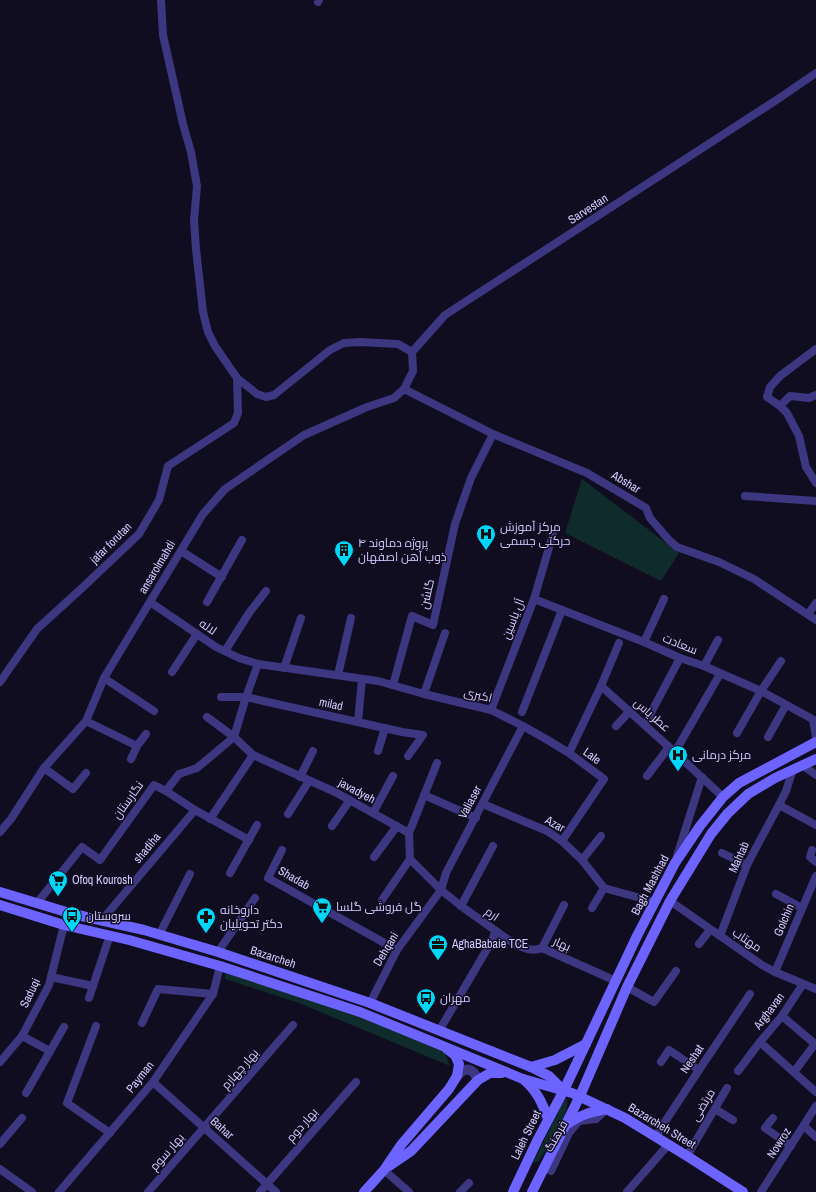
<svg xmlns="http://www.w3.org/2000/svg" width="816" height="1192" font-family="'Archivo Narrow',Cairo,sans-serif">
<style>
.green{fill:#102b2b}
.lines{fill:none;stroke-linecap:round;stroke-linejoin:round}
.minor{stroke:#3c3780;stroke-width:8}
.tertiary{stroke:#3c3780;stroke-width:10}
.secondary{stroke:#6d63ff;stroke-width:10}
.labels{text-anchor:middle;stroke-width:3;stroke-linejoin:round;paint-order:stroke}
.street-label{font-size:12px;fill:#d4ccff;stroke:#110d21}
.poi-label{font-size:12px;fill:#d4ccff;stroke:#110d21;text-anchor:start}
</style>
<rect width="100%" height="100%" fill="#110d21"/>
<!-- green -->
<g class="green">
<path d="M582 479 679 553 661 581 565 533Z"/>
<path d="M225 969 332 1003 444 1051 450 1066 299 1003 225 979Z"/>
<path d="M567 1098C571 1113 547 1147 539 1161L533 1163 562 1104Z"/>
</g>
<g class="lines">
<!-- minor -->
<g class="minor">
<path d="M161 0 163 35 183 124 191 152 197 186 194 220 196 249 203 312 208 332 215 346 237 378 257 394 266 397 274 395 330 350 344 343 360 342 398 344 412 352"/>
<path d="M318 2 319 0"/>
<path d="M816 349 780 376 770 387 767 397 780 406 787 413 799 436 806 467 816 483"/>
<path d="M404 389 493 434 587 473 646 508 650 518 669 540 677 547 719 562 754 579 816 620"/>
<path d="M780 406 790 396 809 398 816 395"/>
<path d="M745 496 816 501"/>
<path d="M181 551 222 577"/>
<path d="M534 599 644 642 680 658 704 666 761 691 816 721"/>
<path d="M150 602 216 647 239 658 258 664 378 681 424 694 491 710 523 726 546 739 569 753 604 779 562 841"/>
<path d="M207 602 242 540"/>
<path d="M808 614 816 603"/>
<path d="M644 642 664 599"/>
<path d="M225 651 249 613 266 591"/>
<path d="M704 666 718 640"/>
<path d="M284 668 301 618"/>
<path d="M172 672 197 634"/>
<path d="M338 675 351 618"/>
<path d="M104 678 154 711"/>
<path d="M0 682 37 629 82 588 139 534 159 500 168 466 234 423 238 413 237 378"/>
<path d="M393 685 412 616 433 625 455 524 471 478 493 434"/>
<path d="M601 686 669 747 723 797"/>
<path d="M424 694 445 633"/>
<path d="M221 697H246L402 732 423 735 408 756"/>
<path d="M491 710 534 599 553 534"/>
<path d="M522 712 562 610"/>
<path d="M207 717 234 737 253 755 335 792 409 833 410 859 441 890 461 906 496 931 490 944 439 1031"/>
<path d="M813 720 816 737"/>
<path d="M86 721 137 746"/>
<path d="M358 722 362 679"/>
<path d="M645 724 680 658"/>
<path d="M616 726 630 711"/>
<path d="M737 733 761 691 781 661"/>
<path d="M768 737 786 705"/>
<path d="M378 751 385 728"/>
<path d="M675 752 720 674"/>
<path d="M569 753 601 686 619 643"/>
<path d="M131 759 137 746 146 734"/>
<path d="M802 765 816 775"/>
<path d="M44 768 73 789 86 773"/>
<path d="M647 776 669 747"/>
<path d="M300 777 313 751"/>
<path d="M166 791 195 810 249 840"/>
<path d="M424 795 476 818"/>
<path d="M483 804 547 831 562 841 582 860 601 836"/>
<path d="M779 805 816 825"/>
<path d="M373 813 393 776"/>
<path d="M288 814 309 781"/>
<path d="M210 819 253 755"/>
<path d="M332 826 350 800"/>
<path d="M0 832 11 819 44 768 86 721 104 678 203 514 225 489 304 435 367 407 394 398 404 389 413 371 412 352 445 315 778 99 816 73"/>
<path d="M409 833 437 763"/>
<path d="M282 850 268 878 397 950"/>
<path d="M812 850 810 857 816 862"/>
<path d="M722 853 747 865"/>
<path d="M677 856 702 777"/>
<path d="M374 857 397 826"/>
<path d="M582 860 604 888"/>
<path d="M230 873 257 825"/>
<path d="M776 894 802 908"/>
<path d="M382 900 410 859"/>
<path d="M670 901 762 965 775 972 816 989"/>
<path d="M37 903 82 847 100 860 154 785 166 791 179 774 197 768 234 737 246 697 258 664"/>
<path d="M564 905 542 948 616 981"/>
<path d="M461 906 493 846"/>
<path d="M592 908 604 888 655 902"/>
<path d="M102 920 195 810"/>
<path d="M496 931C509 940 526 955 542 948"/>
<path d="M159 935 190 874"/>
<path d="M720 936 747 865 758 844 779 805 786 791 793 769"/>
<path d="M699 944 710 930"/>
<path d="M218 952 255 898"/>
<path d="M775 972 816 876"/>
<path d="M51 977 93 986"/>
<path d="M627 987 654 1002 676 971"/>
<path d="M89 998 110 935"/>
<path d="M370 1003 397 950 441 890 446 873 523 726"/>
<path d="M782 1016 815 1044 794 1072"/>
<path d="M142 1023 158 989 213 994"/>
<path d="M96 1026 67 1103 110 1133"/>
<path d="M22 1036 50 1051"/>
<path d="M760 1042 816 1092"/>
<path d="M0 1062 22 1036 49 985 64 925"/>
<path d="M661 1062 669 1050 699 1070"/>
<path d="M738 1071 760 1042 782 1016 803 984"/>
<path d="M153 1082 276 1192"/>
<path d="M26 1093 64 1027"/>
<path d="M715 1109 733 1120"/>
<path d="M773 1118 765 1128 791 1146"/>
<path d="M804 1126 816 1137"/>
<path d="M655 1137 699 1070 750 994"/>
<path d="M0 1144 22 1118"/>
<path d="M687 1156 727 1088"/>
<path d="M0 1169 32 1192"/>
<path d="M384 1170 409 1192"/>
<path d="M551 1171 569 1133 579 1121 596 1119 607 1109"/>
<path d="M59 1192 153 1082 213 994 220 966"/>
<path d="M148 1192 293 1025"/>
<path d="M260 1192 356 1082"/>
<path d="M460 1192 469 1183"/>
<path d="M627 1192 668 1145"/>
<path d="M761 1192 816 1106"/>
</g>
<!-- tertiary -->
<path class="tertiary" d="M457 1076C466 1066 473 1068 478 1080"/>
<!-- secondary -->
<g class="secondary">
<path d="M0 892 73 914 144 930 218 952 370 1003 531 1067 549 1076 562 1089"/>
<path d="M0 905 64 925 129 940 220 966 360 1012 523 1079 572 1093 625 1118 687 1156 743 1192"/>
<path d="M531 1067 555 1060 586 1044"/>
<path d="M523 1079C537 1091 542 1102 548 1119"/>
<path d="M566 1125C580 1115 590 1112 607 1109"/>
<path d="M389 1166 411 1151 478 1080 490 1073H502"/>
<path d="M364 1192 384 1170 401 1145 449 1089 457 1076 459 1064 455 1055 447 1049"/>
<path d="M513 1192 538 1139 564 1090 637 936 675 863 700 826 723 797 739 783 816 742"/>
<path d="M532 1192 580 1096 627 987 670 901 711 834 728 813 748 794 775 778 816 759"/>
</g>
</g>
<!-- icons -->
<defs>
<symbol id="hospital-pin" viewBox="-11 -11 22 30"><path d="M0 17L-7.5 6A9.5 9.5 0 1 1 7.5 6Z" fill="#00d6f7" stroke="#110d21"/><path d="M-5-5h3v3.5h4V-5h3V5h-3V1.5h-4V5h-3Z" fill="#111"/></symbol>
<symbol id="building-pin" viewBox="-11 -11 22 30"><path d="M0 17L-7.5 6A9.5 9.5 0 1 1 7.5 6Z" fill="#00d6f7" stroke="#110d21"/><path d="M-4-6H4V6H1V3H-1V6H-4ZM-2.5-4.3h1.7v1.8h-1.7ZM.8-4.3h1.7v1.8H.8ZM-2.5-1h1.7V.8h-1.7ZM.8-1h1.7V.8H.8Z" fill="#111"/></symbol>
<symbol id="supermarket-pin" viewBox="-11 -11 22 30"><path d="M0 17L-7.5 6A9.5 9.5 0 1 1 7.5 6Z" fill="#00d6f7" stroke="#110d21"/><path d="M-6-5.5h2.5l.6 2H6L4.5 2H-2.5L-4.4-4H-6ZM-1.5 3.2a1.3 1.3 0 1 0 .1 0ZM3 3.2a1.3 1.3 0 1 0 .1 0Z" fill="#111"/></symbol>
<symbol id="bus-pin" viewBox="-11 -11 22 30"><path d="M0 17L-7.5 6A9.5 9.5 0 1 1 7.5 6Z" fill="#00d6f7" stroke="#110d21"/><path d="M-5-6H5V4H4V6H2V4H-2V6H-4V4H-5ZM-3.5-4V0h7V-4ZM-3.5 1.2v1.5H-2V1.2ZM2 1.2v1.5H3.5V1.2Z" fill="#111"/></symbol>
<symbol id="pharmacy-pin" viewBox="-11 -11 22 30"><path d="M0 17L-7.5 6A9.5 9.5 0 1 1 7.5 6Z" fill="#00d6f7" stroke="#110d21"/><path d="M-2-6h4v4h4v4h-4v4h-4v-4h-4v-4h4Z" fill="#111"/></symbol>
<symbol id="office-pin" viewBox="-11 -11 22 30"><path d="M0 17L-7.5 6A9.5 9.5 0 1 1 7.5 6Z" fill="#00d6f7" stroke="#110d21"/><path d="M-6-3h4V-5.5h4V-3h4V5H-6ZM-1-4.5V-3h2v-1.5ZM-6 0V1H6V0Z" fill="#111"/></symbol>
</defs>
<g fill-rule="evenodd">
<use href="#hospital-pin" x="475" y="523" width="22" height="30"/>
<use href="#building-pin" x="333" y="539" width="22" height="30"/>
<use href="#hospital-pin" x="667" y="744" width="22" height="30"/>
<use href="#supermarket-pin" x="47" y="869" width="22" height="30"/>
<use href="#supermarket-pin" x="311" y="896" width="22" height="30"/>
<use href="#bus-pin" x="61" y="905" width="22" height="30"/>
<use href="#pharmacy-pin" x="195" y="906" width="22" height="30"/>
<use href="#office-pin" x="427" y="933" width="22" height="30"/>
<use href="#bus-pin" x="415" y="987" width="22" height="30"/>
</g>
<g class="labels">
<!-- street labels -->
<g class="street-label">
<text transform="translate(588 209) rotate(-33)" y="4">Sarvestan</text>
<text transform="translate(626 482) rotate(31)" y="4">Abshar</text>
<text transform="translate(111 543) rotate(-45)" y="4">jafar forutan</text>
<text transform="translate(157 567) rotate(-59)" y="4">ansarolmahdi</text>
<text transform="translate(427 594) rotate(-78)" y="4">گلشن</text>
<text transform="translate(513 619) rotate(-69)" y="4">آل یاسین</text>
<text transform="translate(208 627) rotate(34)" y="4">لاله</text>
<text transform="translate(680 644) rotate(22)" y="4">سعادت</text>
<text transform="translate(478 695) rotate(14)" y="4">اکبری</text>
<text transform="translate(331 704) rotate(12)" y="4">milad</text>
<text transform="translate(652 715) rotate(41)" y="4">عطر یاس</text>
<text transform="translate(592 756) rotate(36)" y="4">Lale</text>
<text transform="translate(357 791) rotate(28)" y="4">javadyeh</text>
<text transform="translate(128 800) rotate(-54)" y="4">نگارستان</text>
<text transform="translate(470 802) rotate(-62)" y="4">Valiaser</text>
<text transform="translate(555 824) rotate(29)" y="4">Azar</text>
<text transform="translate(147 848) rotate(-50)" y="4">shadiha</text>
<text transform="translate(739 857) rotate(-66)" y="4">Mahtab</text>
<text transform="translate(294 878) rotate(30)" y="4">Shadab</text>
<text transform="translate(650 885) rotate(-62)" y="4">Bagh Mashhad</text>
<text transform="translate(492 914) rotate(35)" y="4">ارم</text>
<text transform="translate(784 920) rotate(-67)" y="4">Golchin</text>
<text transform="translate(747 940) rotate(34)" y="4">مهتاب</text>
<text transform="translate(562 944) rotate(24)" y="4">بهار</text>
<text transform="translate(386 949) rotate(-59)" y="4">Dehqani</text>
<text transform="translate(273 957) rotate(18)" y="4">Bazarcheh</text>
<text transform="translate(30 993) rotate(-64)" y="4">Saduqi</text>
<text transform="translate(769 1011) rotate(-53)" y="4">Arghavan</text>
<text transform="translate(692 1059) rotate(-56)" y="4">Neshat</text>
<text transform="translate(240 1069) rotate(-49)" y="4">بهار چهارم</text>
<text transform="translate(140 1077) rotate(-52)" y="4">Payman</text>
<text transform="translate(703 1105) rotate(-59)" y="4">مرتضی</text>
<text transform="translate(302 1125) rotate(-49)" y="4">بهار دوم</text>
<text transform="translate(662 1126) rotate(31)" y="4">Bazarcheh Street</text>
<text transform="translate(222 1128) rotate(42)" y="4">Bahar</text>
<text transform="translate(526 1135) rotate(-64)" y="4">Laleh Street</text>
<text transform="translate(556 1136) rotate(-60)" y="4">فرهنگ</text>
<text transform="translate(779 1143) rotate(-57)" y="4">Nowroz</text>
<text transform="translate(167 1152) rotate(-49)" y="4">بهار سوم</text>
</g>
<!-- poi labels -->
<g class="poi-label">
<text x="500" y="531">مرکز آموزش<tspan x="500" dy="14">حرکتی جسمی</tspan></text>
<text x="358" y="547">پروژه دماوند ۴<tspan x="358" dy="14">ذوب آهن اصفهان</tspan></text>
<text x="692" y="759">مرکز درمانی</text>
<text x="72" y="884">Ofoq Kourosh</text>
<text x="336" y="911">گل فروشی گلسا</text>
<text x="220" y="914">داروخانه<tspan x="220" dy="14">دکتر تحویلیان</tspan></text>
<text x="86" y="920">سروستان</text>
<text x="452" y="948">AghaBabaie TCE</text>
<text x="440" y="1002">مهران</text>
</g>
</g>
</svg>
